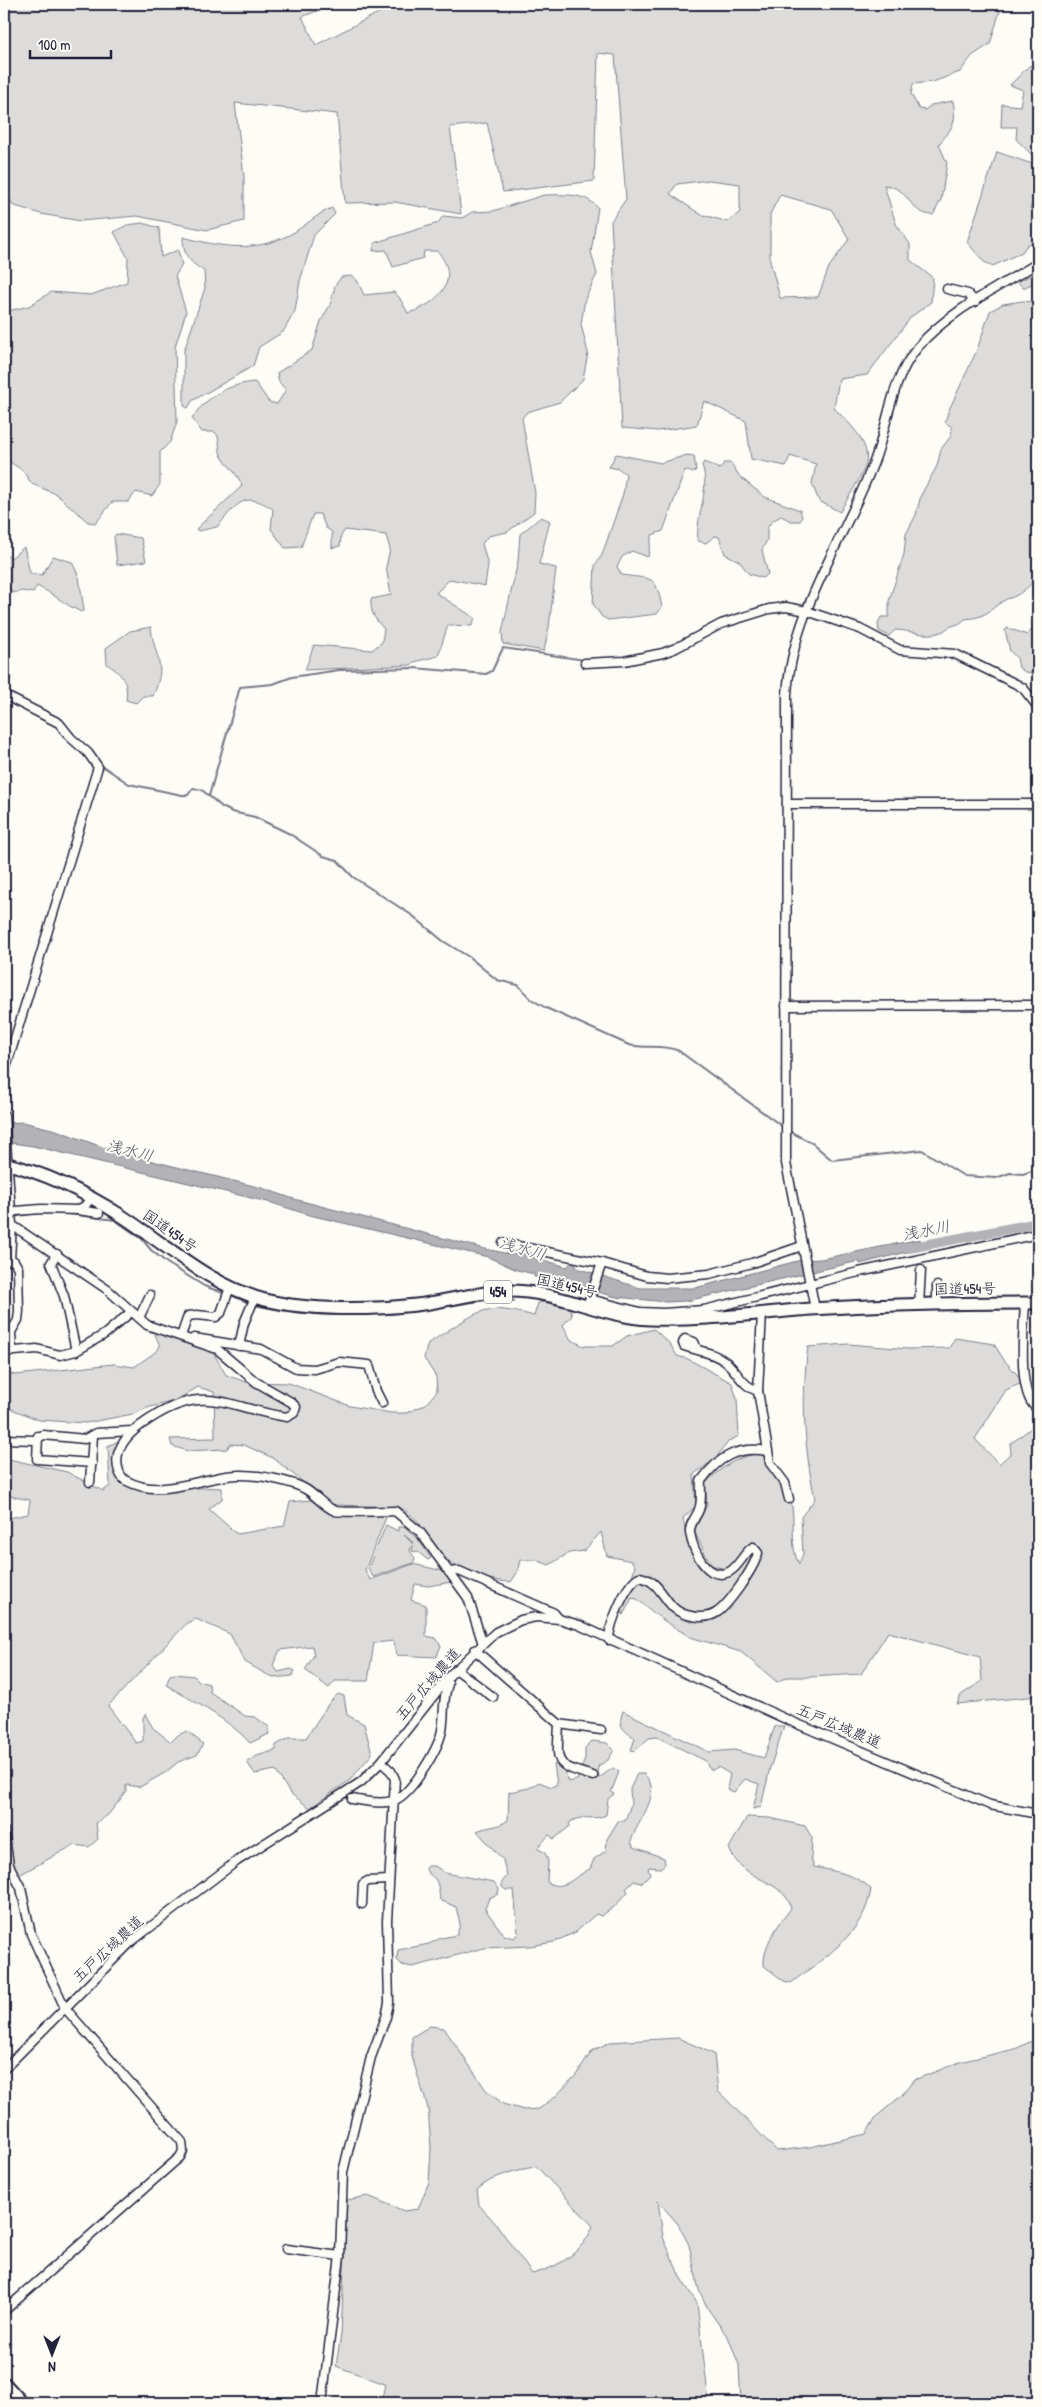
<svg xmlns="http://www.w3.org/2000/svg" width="1042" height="2407" font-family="'Patrick Hand','Klee One',sans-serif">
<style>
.green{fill:#dddcdb;stroke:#807f8b;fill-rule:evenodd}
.water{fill:#b2b2b7;stroke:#787885}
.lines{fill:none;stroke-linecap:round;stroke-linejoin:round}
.stream{stroke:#787885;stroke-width:2}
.river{stroke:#b2b2b7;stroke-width:10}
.minor-casing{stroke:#22223b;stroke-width:11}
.major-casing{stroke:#22223b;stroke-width:14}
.highway-casing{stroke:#22223b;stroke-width:15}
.minor{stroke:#fdfcf7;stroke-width:8}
.major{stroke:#fdfcf7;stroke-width:10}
.highway{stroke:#fdfcf7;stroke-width:11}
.labels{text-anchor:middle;stroke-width:4;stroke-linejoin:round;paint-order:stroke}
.shield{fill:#fdfcf7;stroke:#646373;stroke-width:1}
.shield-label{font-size:14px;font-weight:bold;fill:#22223b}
.street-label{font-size:15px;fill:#22223b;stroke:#fdfcf7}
.water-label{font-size:16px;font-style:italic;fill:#545466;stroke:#fdfcf7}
</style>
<rect width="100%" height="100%" fill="#fdfcf7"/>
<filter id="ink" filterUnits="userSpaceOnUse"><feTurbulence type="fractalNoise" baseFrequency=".02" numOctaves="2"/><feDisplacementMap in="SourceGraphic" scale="10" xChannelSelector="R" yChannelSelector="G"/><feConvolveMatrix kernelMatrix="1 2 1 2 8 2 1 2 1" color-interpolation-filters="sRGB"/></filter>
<g filter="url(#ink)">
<!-- green -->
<g class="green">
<path d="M4 4H334L302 17 316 45 390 7 402 4H1002L990 44 972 56 960 72 933 82 913 84 911 94 919 109 925 110 931 105 953 101C957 123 953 127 939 144L947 163 941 200 933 215C907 214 912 188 884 185L896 224 910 244V260L933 278 931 302 911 317 867 375 839 379 834 408C848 422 870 441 866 463 864 474 846 500 840 512L819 501 812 484 816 464 790 456 786 466 751 459 746 421 704 401 697 425 658 431 622 428 611 221 626 199 615 55 598 53 594 181 503 192 487 123 450 127 461 214 395 202 345 203 337 114 235 103 244 176V221L207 230 137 216 81 221 41 214 12 205 7 189 4 188ZM709 180 740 184V212L728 222 700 214 670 194 677 184ZM780 195 831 209 849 239 829 267 818 297 780 298 770 261V214Z"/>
<path d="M1030 65 1034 73 1038 71V156L1031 154 1016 139 1017 127H1001L1002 104 1020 106 1023 90 1010 85Z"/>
<path d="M997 152 1038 166V187L1030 209 1038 210V239L1027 245 1022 252 993 266 984 262 967 242Z"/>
<path d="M544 195C563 195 585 192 598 208L591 252 597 274 585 299 581 324 588 353 583 379 560 402 527 412 522 418 535 493 534 512 507 532 488 536 482 544 488 565 485 586 450 579 436 593 475 618 472 626 448 625 438 656 414 662 411 665 305 670 314 645 372 650 382 642 384 629C375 619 370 613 371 599L391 595 386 567 390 549 386 535 345 530 341 536 340 546 332 548V532L326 528 320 514H313L301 547 285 548 271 529 273 509C243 489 236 506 217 527L198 531 196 529 242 486C238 473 227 466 221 455 218 448 221 438 215 432H202L192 418C207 396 229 384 255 382L269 402 277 404 286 390 279 382 277 373 312 350 321 321 330 305 335 286 341 277 351 276 357 280 364 295 394 292 399 297 408 313C437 305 463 279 437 251H424L423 258 393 267 386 250 373 251 374 243 438 223 443 216 462 218 472 212 493 211Z"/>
<path d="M332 208 335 214 314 235 300 281 295 311 283 332 259 347 253 366 192 401 188 408 184 406V351L205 288 204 271C189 262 183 255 183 237 221 247 253 253 289 235 305 227 316 214 332 208Z"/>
<path d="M143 223 159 228 161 257 178 250 182 265 175 276 186 312 175 347 177 422 170 442 160 452V484L152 496 136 492 128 502H112L96 523 88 522 56 494 32 484 22 470 4 458V312L29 306 51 292 91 295 127 282 128 258 114 232 127 225Z"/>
<path d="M1038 271V281L1023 288 1018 282Z"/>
<path d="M1022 301 1034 302 1038 305V545C1036 555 1041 566 1037 576 1034 582 1023 592 1017 595 1013 598 1007 598 1003 601 988 611 985 618 965 619 960 624 958 624 952 626 948 627 945 631 941 632 926 638 910 630 895 630L889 636 879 631 878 624 881 617H889V601L904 554 906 534 916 515 921 495 937 466 941 449 951 436 952 427 945 422 948 412 977 350 990 311 1003 304Z"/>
<path d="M616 454 661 463 687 455 694 456 696 470 693 473 685 470 663 531 652 535 648 557 632 551 622 557 617 567 622 575C653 580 655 573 662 607L657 614 608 620 602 617 593 604 595 565 602 555 623 494 626 474 619 469 609 467Z"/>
<path d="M704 462 720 469 724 463H731L740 477 765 497 800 510 802 517 800 521H791L781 516 772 521 767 528V540L762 550 768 574 763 578 749 574 739 561 725 554 719 537 715 536 706 543 698 541C695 515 711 491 702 465Z"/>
<path d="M541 517 550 521 539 564 556 568 549 627 544 651 503 644 502 632 518 561 520 534Z"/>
<path d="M116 534 141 538 146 561 117 565 114 537Z"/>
<path d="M24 547 30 573 42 575 53 556 72 562 79 577 84 610 81 612C65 605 53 593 37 586L33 593 22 591 13 593 4 582V554L11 558Z"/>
<path d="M1038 623V674L1025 672 1019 668 1017 658 1010 651 1005 630 1008 628 1027 635Z"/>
<path d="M151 627C154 659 168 662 153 696H143L136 703 126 700C129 682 121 673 107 664L106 648 130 631Z"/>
<path d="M544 1302 570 1308 572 1316 563 1325 571 1340 584 1346H613L627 1336 654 1329 670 1344 677 1356 688 1359 732 1383 737 1399 739 1436 729 1441 714 1460 694 1474 696 1506 683 1518C690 1552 700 1593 741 1567L743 1559 725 1569 711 1565 694 1531 707 1505 705 1483C727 1464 733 1458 762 1453 771 1470 788 1488 792 1507 795 1525 790 1549 799 1564L803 1554 801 1517 815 1499C804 1448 801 1398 808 1347L848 1344 908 1349 949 1348 955 1338 994 1344 1004 1360 1024 1382 1006 1390 975 1439 999 1464 1011 1453 1010 1444 1038 1423V1445L1034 1449 1038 1455V1696L957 1704 961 1695 982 1681 980 1657 888 1632 861 1674 811 1677H787L777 1682 741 1652 690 1637 660 1618 637 1599 632 1598 623 1615 621 1609 635 1567 632 1561 607 1556 601 1532 584 1551 569 1553 549 1565 536 1560H520L517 1573 511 1582C488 1581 453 1571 438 1552 425 1535 420 1516 398 1507L336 1505 329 1503 273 1458 244 1445 230 1444 227 1449 188 1451 172 1446 170 1439 215 1438 214 1392 198 1387 175 1401 150 1407 133 1414 86 1423 39 1420 4 1406V1373L16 1375 113 1364 134 1367 157 1351 160 1346 154 1332 213 1352 226 1375 246 1382 289 1383 350 1406 391 1413H406L425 1405 437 1391 436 1377 424 1358 428 1343C443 1335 471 1313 487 1310 501 1308 520 1312 534 1316L538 1303Z"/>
<path d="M118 1441 113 1458 118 1478C153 1501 184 1485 222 1488V1499L209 1509 237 1534 284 1526 290 1502 311 1500 332 1515H387L365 1570 370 1580 413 1564 443 1571 451 1582 428 1586 415 1584 411 1600 426 1605V1636L436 1638 441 1646 436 1657 396 1655 394 1641 374 1643 368 1681H335L329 1688 305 1670 314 1655 312 1646 280 1650 273 1665 278 1672 291 1669 295 1671 292 1676 273 1678 245 1662 230 1634 196 1619 187 1623 108 1706 136 1743 143 1741V1718L145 1714 153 1728 171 1742 178 1735 187 1731 203 1744 197 1755 178 1762 166 1772 140 1787 126 1785V1792L108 1815 96 1823 98 1839 89 1847 74 1845 19 1875 4 1848V1519L28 1514 30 1500 4 1495V1458L67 1472 103 1491 110 1486 108 1446Z"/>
<path d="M386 1525 398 1531V1527H405L418 1539 431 1558 428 1560 418 1552 412 1551 414 1543 404 1535 412 1543 410 1551 415 1558 413 1563 373 1577 368 1568Z"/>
<path d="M175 1674 194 1676 199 1681 209 1684 210 1692 245 1716 255 1717 269 1727V1734L250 1743C230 1720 193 1701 166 1685L170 1675Z"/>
<path d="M338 1694 344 1696 347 1715 364 1724 372 1754 350 1780 310 1808 290 1793 275 1770 255 1774 247 1762 257 1756 276 1750V1745L289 1738H306L329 1703Z"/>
<path d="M623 1711 709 1752 734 1750 764 1758 775 1726H784L770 1768 761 1807 753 1809 759 1784 745 1779 734 1792 727 1789 730 1774 718 1767 712 1770 708 1767 706 1761 657 1737 649 1738 635 1751 631 1750 635 1738C623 1730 617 1726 623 1711Z"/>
<path d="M592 1741 607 1743 614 1750 608 1760 598 1766 599 1778 613 1768 619 1772 611 1792 614 1794 608 1799 606 1815C593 1821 582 1814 570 1822L569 1827 554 1839 549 1835 537 1848 545 1853 548 1861 547 1882C563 1893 576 1875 590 1869L594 1859 606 1851 607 1839 618 1821H625L631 1804 630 1789 637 1774H644C665 1794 636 1821 631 1842L634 1847 664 1858 665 1864 660 1868 649 1867 648 1869 650 1874 641 1883 634 1881 626 1889 628 1892 614 1907 601 1916 596 1914 576 1932 554 1942 530 1946 484 1948 413 1967 402 1965 397 1960 398 1950 429 1944 441 1938 457 1935 460 1924 456 1907 440 1900C439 1894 439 1884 435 1879 431 1875 429 1875 426 1870L427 1866H435L445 1873 494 1882 499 1889 498 1894 489 1898 485 1909 504 1935 514 1938 518 1933 514 1890H506L502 1887V1882L507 1876 503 1860 477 1831C488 1826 498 1828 508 1820L509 1792 529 1788 539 1782 552 1787 557 1784 554 1764 564 1770 569 1782 577 1780 585 1759V1748Z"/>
<path d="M747 1817 770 1818 805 1826 812 1838 811 1858 814 1867C834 1871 856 1874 871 1889 865 1933 824 1958 791 1983L784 1981 764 1966C763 1943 778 1926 791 1908 784 1878 742 1883 729 1848Z"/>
<path d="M430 2026 444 2028 486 2090 503 2104 524 2110 539 2109 556 2096 577 2074 592 2051 610 2042 678 2038 714 2054 718 2091 777 2151 810 2147 866 2134 876 2117 902 2095 914 2080 960 2062 1015 2049 1038 2038V2403H741L739 2365 729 2339 708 2309 699 2290 689 2245 678 2224 658 2201 663 2237 680 2277 697 2303 709 2403H512L506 2398 497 2403H381L385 2384 336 2366 341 2334 347 2200 368 2196 404 2211 418 2209 429 2182 431 2148 428 2108 412 2057V2037ZM537 2167 593 2226C583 2252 559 2267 532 2274L497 2225 479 2205 477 2190C492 2176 517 2169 537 2167Z"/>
</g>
<!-- water -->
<path class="water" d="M23 1122 56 1130 116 1152 262 1188 294 1199 481 1248 509 1254 527 1255 567 1267 573 1260 577 1268 640 1288H695L801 1260 821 1259 920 1239 922 1248 860 1264 859 1261 687 1301 666 1302 616 1297 544 1277H534V1274L517 1270 488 1257 309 1215 272 1203 33 1146 4 1142V1123Z"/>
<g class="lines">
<!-- stream -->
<g class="stream">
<path d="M753 610 775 605"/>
<path d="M942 649 957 651"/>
<path d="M637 655 649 652"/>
<path d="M966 655 996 670"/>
<path d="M13 696 33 706"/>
<path d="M44 711 62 721"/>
<path d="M101 765 129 784 182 795H188L193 788 202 790 222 807 232 812 255 817 290 834 323 856 337 860 353 877 413 916 443 941 469 957 497 980 518 985 531 999 546 1008 629 1045C646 1049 663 1044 679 1051L783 1127"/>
<path d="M209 796 240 687 273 684 292 677 339 670 414 668 486 674 492 671 503 648 585 660"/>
<path d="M789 1131 812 1143 832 1160 922 1150 964 1176 996 1178 1010 1173 1023 1174 1038 1169"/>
<path d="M63 1213 115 1220 142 1239 151 1250 167 1263 204 1286 226 1294"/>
<path d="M13 1217 36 1213"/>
<path d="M231 1295 249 1303"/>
<path d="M254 1305 281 1310 318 1313"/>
<path d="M348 1314H391L501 1298 514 1301"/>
</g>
<!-- river -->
<path class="river" d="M909 1248 1038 1223"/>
<defs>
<g id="minor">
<path d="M947 289 968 294 975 302"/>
<path d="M585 663 624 661 663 653 676 648 721 624 769 609 786 607 807 611 860 629 900 650 955 654 1016 684 1023 688 1038 707"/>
<path d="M4 695 59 723 71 738 88 753 98 767 4 1074"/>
<path d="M787 804H1038"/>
<path d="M786 1006 1038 1005"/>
<path d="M4 1115 12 1225 108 1290 147 1325 217 1349 256 1382 291 1402 296 1407 294 1413 287 1417C225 1408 205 1380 144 1423 132 1431 122 1440 118 1454 116 1463 118 1477 127 1481 162 1500 202 1476 238 1475 256 1474 293 1481 307 1490 316 1496 325 1507 335 1511 343 1513 384 1511 395 1511L420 1532 468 1598 483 1644"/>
<path d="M77 1210 99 1213"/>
<path d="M4 1212 41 1209 77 1210 85 1206 91 1197"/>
<path d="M503 1243 602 1263 647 1276 667 1278 709 1274 752 1263 802 1246"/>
<path d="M57 1254 51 1263 64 1296 76 1351"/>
<path d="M10 1260 14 1261 18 1268 19 1311 18 1320 11 1332 12 1351"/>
<path d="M4 1261 10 1260 12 1225"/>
<path d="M590 1299 640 1312 664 1313 704 1310 859 1272 1038 1234"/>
<path d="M588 1303 602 1263"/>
<path d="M1025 1303C1024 1326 1016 1397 1038 1409"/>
<path d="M937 1304V1286"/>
<path d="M919 1305 921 1270"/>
<path d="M815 1309 786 1163 787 695C792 610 846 537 875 459 889 421 891 379 918 347 946 313 1000 286 1038 263"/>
<path d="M762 1313 758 1391 770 1463 785 1483 789 1499"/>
<path d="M139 1318 150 1295"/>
<path d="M181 1336 188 1316 197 1315 216 1317 221 1313 230 1287"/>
<path d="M194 1338 261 1349 296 1368 315 1369 339 1362 369 1365 376 1391 382 1403"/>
<path d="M239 1346 244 1323 255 1297"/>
<path d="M697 1349 694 1342 685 1339 683 1343 684 1346C698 1351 713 1352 726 1362 738 1372 742 1386 758 1391"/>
<path d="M4 1352 37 1349 60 1355 76 1351 105 1334 131 1312"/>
<path d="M38 1436 37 1459 92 1463"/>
<path d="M4 1439 35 1440 43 1435 85 1439 96 1433 132 1431"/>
<path d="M90 1482 93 1435"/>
<path d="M449 1572 459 1571 554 1613 559 1619"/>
<path d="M609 1640C609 1625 625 1585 639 1577 659 1580 662 1598 675 1609 685 1617 705 1620 716 1613 729 1605 754 1568 758 1553L753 1547C743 1553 740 1566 729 1572 707 1582 693 1550 690 1533 689 1525 695 1518 698 1512 703 1503 700 1490 701 1481 718 1457 738 1446 767 1451"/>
<path d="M475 1650 559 1724 601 1730"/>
<path d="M456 1669 493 1697"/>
<path d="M559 1724C557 1765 553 1764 593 1776"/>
<path d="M352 1799C365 1801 383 1805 395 1800 412 1793 439 1748 442 1730 445 1714 442 1700 448 1684"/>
<path d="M4 1831 9 1865 21 1888 31 1934 65 2008 182 2142 183 2151 180 2157 4 2311"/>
<path d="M362 1904 363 1884 368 1881 389 1880"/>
<path d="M4 2069 132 1941 237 1861 361 1782 381 1762 450 1675 496 1632 521 1620 536 1617 559 1619 579 1625 788 1720 990 1805 1038 1814"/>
<path d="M286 2249 340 2256"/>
<path d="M322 2403 340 2256 343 2172 371 2057 386 2017 389 2003 387 1921 395 1779 391 1771 381 1762"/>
</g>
<path id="major" d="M4 2382 23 2403"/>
<path id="highway" d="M4 1163C46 1173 86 1193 122 1216 168 1246 211 1286 265 1300 310 1311 370 1310 416 1305 447 1301 476 1292 507 1291 558 1290 601 1317 650 1319 703 1321 758 1313 811 1309 887 1304 963 1303 1038 1303"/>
</defs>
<!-- minor casing -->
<use href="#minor" class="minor-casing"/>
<!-- major casing -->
<use href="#major" class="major-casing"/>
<!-- highway casing -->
<use href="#highway" class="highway-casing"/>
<!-- minor -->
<use href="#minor" class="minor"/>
<!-- major -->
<use href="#major" class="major"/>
<!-- highway -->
<use href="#highway" class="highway"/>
</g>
</g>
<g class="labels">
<!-- shield labels -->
<rect class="shield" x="484" y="1280.5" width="28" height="23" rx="4"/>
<g class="shield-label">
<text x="498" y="1297">454</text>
</g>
<!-- street labels -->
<g class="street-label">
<text transform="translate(170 1231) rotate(35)" y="5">国道454号</text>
<text transform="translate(567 1286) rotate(13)" y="5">国道454号</text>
<text transform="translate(965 1289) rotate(-1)" y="5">国道454号</text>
<text transform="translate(428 1684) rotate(-49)" y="5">五戸広域農道</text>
<text transform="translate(839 1726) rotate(23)" y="5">五戸広域農道</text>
<text transform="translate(108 1949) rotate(-43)" y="5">五戸広域農道</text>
</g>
<!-- water labels -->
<g class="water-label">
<text transform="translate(130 1150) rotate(14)" y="6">浅水川</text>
<text transform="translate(926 1230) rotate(-11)" y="6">浅水川</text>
<text transform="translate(523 1248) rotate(16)" y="6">浅水川</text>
</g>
</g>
<!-- margin -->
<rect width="1042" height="2407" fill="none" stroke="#fdfcf7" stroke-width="20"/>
<rect x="10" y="10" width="1022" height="2387" fill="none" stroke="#22223b" stroke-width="2" filter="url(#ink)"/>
<!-- north arrow -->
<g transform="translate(52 2354) rotate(180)" stroke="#fdfcf7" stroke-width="4" paint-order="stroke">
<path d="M0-4L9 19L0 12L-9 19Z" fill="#22223b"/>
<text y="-8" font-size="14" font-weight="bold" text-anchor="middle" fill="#22223b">N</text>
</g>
<!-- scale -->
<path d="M30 50v8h81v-8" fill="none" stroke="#22223b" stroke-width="2.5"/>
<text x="38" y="50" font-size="15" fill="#22223b" stroke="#fdfcf7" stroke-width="4" paint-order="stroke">100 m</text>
</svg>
